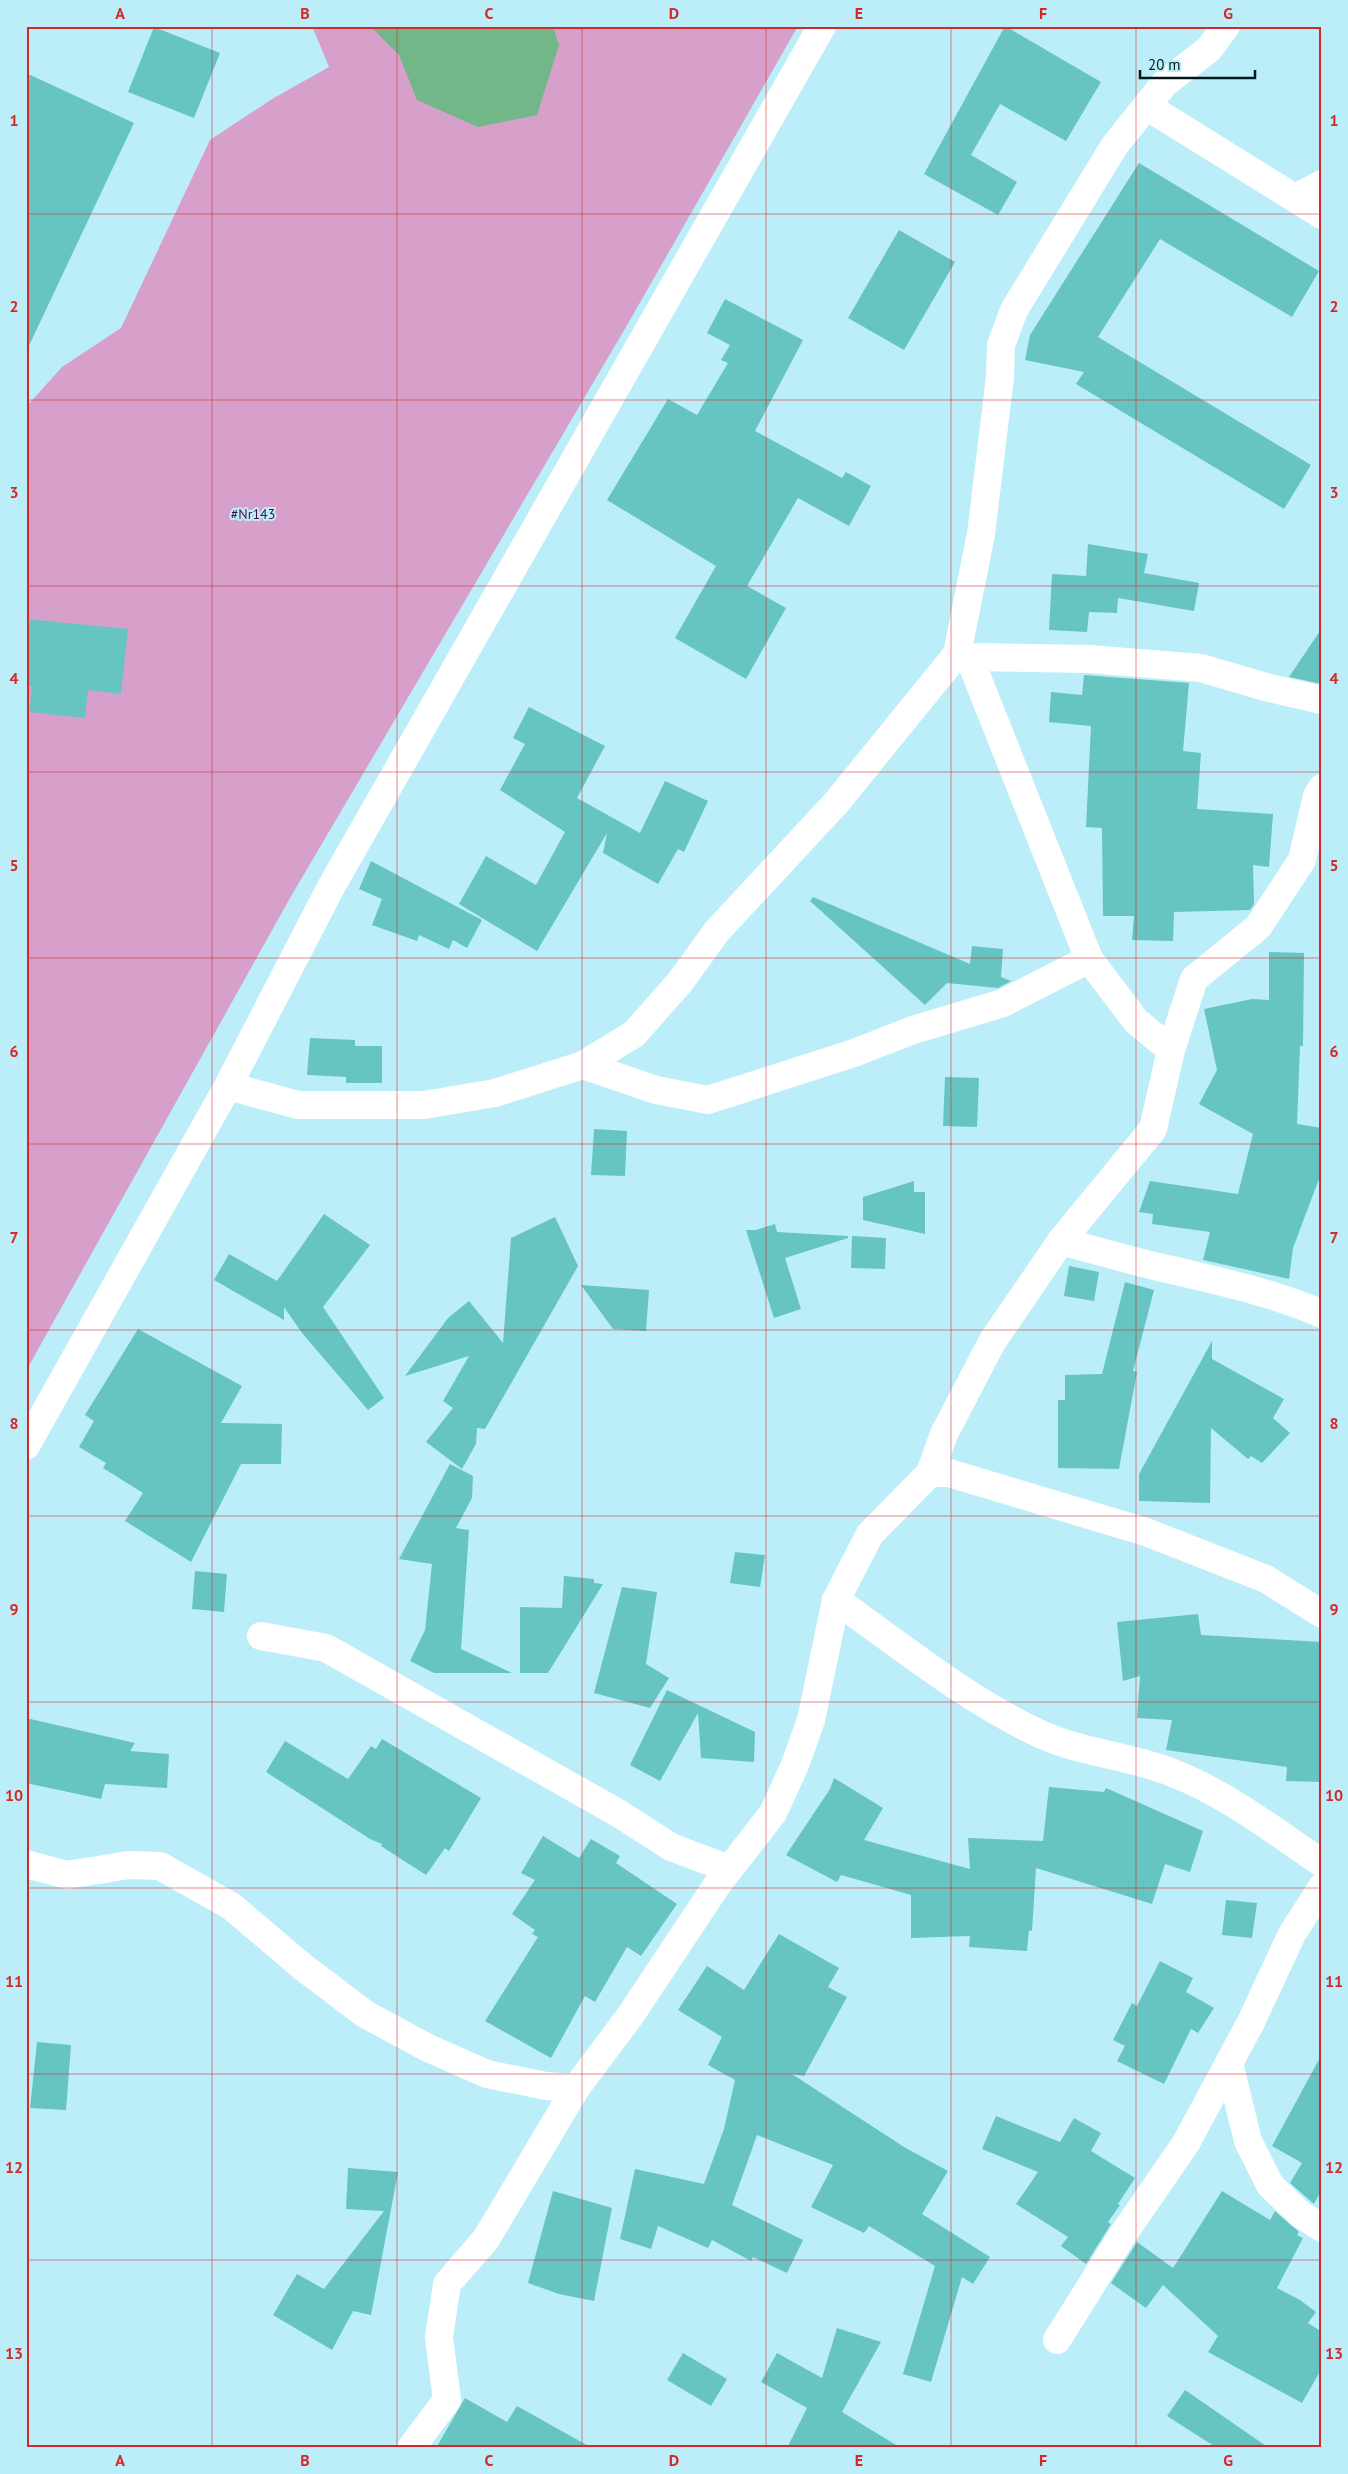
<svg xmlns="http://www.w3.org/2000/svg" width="1348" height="2474" font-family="'PT Sans',sans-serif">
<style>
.green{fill:#d6a0cb}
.water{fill:#72b787}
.building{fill:#66c4c1}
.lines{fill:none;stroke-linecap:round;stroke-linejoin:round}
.minor{stroke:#fff;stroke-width:28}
.grid{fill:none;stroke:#d62828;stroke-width:1;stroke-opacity:0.55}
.labels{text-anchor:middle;stroke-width:4;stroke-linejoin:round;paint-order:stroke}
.park-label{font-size:14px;fill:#53084b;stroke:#bceefa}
.neatline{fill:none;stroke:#d62828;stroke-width:2}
.grid-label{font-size:16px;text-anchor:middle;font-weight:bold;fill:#d62828}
</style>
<rect width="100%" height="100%" fill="#bceefa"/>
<!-- green -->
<path class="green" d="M312 26H798L626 327 290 898 26 1371V407L62 367 121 328 210 140 272 99 329 67Z"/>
<!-- water -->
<path class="water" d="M370 26H553L559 45 537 115 478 127 417 100 399 55Z"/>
<!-- building -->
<g class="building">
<path d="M1005 26 1101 82 1066 141 1000 104 971 155 1017 182 998 215 924 174Z"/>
<path d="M154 27 220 53 194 118 128 92Z"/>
<path d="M26 73 134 123 26 352Z"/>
<path d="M1139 163 1319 271 1292 317 1160 239 1098 337 1311 465 1284 509 1076 384 1084 372 1025 360 1030 335Z"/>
<path d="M899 230 955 262 904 350 848 318Z"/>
<path d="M725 299 803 340 755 431 842 478 846 472 871 486 849 526 798 498 747 586 786 608 746 679 675 638 716 566 607 500 668 399 697 415 728 363 721 360 730 345 707 333Z"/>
<path d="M1088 544 1148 554 1144 573 1199 583 1194 611 1118 598 1117 613 1089 612 1087 632 1049 630 1052 574 1086 576Z"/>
<path d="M26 619 128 629 121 694 88 690 85 718 29 712 32 686 26 685Z"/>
<path d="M1322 628V684L1289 677Z"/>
<path d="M1084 675 1189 683 1183 751 1201 753 1197 809 1273 814 1269 867 1253 865 1254 904 1250 910 1174 912 1173 941 1132 940 1134 916H1103L1102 828 1086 827 1091 726 1049 722 1051 692 1082 695Z"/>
<path d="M529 707 605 746 577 798 640 833 665 781 708 801 684 852 678 849 658 884 603 853 607 833 537 951 459 904 486 856 536 885 565 832 500 790 525 744 513 738Z"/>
<path d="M371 861 482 920 467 948 453 940 449 949 419 935 417 941 372 925 382 899 359 889Z"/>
<path d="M813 897 970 964 972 946 1003 949 1001 977 1011 981 998 988 947 983 925 1005 810 901Z"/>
<path d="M1269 952 1304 953 1303 1046H1300L1297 1124 1322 1128V1171L1293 1248 1289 1279 1203 1260 1210 1232 1152 1224 1153 1214 1139 1212 1150 1181 1238 1194 1253 1134 1199 1104 1217 1070 1204 1009 1252 999 1269 1000Z"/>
<path d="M310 1038 355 1040V1046H382V1083H346V1077L307 1075Z"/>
<path d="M945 1077 979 1078 977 1127 943 1126Z"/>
<path d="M594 1129 627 1131 625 1176 591 1175Z"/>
<path d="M914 1181V1192H925V1234L863 1220V1197Z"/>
<path d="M324 1214 370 1245 323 1307 384 1398 368 1410 302 1333 284 1307V1320L214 1280 229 1254 277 1281Z"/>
<path d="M555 1217 578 1266 485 1429 477 1428 476 1444 462 1469 426 1442 453 1408 443 1401 469 1356 405 1376 448 1318 469 1301 503 1343 511 1238Z"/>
<path d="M775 1224 777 1232 848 1236V1238L785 1258 801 1309 774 1318 746 1230H756Z"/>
<path d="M852 1236 886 1238 885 1269 851 1268Z"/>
<path d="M1069 1266 1099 1272 1094 1301 1064 1296Z"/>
<path d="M1125 1282 1154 1290 1133 1371 1137 1372 1119 1469 1058 1468V1400H1065V1375L1102 1374Z"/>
<path d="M581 1285 649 1290 646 1331 613 1329Z"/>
<path d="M138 1329 242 1386 221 1423 282 1424 281 1464H241L191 1562 125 1521 143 1493 103 1468 106 1463 79 1447 94 1421 85 1415Z"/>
<path d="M1212 1341V1359L1284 1399 1273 1418 1290 1433 1262 1463 1251 1456 1248 1459 1211 1428 1210 1503 1139 1501V1474Z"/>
<path d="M450 1464 473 1476 472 1498 456 1528 469 1530 461 1649 512 1673H434L410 1661 425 1630 432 1564 399 1559Z"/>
<path d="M735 1552 765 1555 760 1587 730 1583Z"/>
<path d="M195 1571 227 1574 224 1612 192 1609Z"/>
<path d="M564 1576 594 1579V1583L603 1584 548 1673H520V1607L562 1608Z"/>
<path d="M622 1587 657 1592 646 1664 669 1678 650 1708 594 1693Z"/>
<path d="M1198 1614 1201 1635 1322 1642V1782L1286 1781 1287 1767 1166 1750 1172 1720 1137 1718 1140 1676 1123 1681 1117 1622Z"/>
<path d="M667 1690 755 1732 754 1762 701 1758 698 1713 660 1781 630 1765Z"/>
<path d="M26 1718 135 1743 130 1751 169 1754 167 1788 105 1784 101 1799 26 1783Z"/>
<path d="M382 1739 481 1798 449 1851 445 1848 426 1875 381 1846 382 1844 370 1839 266 1772 285 1741 348 1779 371 1746 376 1749Z"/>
<path d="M834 1778 883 1808 864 1840 970 1869 968 1838 1043 1841 1049 1787 1104 1792 1106 1788 1203 1831 1190 1872 1165 1864 1152 1904 1036 1868 1032 1931 1029 1930 1027 1951 969 1947 970 1936 911 1938V1895L841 1875 837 1882 786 1855 830 1789Z"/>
<path d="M543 1836 579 1858 591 1839 620 1856 616 1863 677 1904 641 1956 627 1947 595 2002 585 1996 551 2058 485 2021 538 1937 532 1934 535 1930 512 1914 535 1880 521 1873Z"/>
<path d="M1226 1900 1257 1903 1252 1938 1222 1935Z"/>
<path d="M779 1934 839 1968 828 1987 847 1997 804 2076 792 2074 904 2147 948 2171 922 2214 990 2257 973 2284 962 2277 931 2382 903 2374 935 2266 869 2226 864 2233 811 2207 833 2165 757 2135 732 2205 803 2240 787 2273 753 2257 751 2261 712 2240 708 2248 658 2226 651 2249 620 2239 635 2169 704 2184 724 2129 735 2080 708 2065 722 2037 678 2010 707 1966 744 1990Z"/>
<path d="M1160 1961 1193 1978 1186 1992 1214 2008 1198 2033 1191 2029 1164 2084 1117 2061 1125 2046 1113 2040 1132 2003 1137 2006Z"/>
<path d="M37 2042 71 2045 66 2110 30 2108Z"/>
<path d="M1322 2054V2189L1314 2204 1290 2183 1302 2163 1272 2146Z"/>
<path d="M996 2116 1060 2142 1074 2118 1101 2133 1091 2151 1135 2178 1118 2204 1120 2205 1108 2222 1111 2224 1086 2264 1061 2246 1068 2237 1016 2204 1038 2172 982 2149Z"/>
<path d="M348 2168 398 2172 371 2315 353 2311 332 2350 273 2315 297 2274 324 2289 384 2211 346 2209Z"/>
<path d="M553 2191 612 2208 594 2301 559 2294 528 2283Z"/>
<path d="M1222 2191 1270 2220 1275 2211 1299 2232 1297 2235 1303 2238 1277 2288 1300 2300 1316 2312 1308 2323 1322 2332V2368L1302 2403 1208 2352 1218 2336 1163 2285 1146 2308 1111 2283 1137 2242 1173 2268Z"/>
<path d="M837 2328 881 2342 842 2412 901 2448H787L807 2408 761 2382 777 2353 822 2378Z"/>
<path d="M683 2353 727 2379 711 2406 667 2380Z"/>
<path d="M1185 2390 1269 2448H1217L1167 2416Z"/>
<path d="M465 2398 507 2422 517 2406 592 2448H436Z"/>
</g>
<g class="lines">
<!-- minor -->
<g class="minor">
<path d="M1148 107 1322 215"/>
<path d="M1295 198 1322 184"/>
<path d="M957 654 969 657 1089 659 1201 668 1269 688 1322 700"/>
<path d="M969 657 1089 959 1136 1021 1171 1050"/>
<path d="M583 1065 656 1090 708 1100 854 1053 913 1030 1003 1003 1089 959"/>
<path d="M228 1086 298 1105H424L495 1093 583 1065 634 1034 680 982 717 931 836 803 957 654 981 534 1000 377 1001 345 1014 310 1115 145 1164 84 1209 49 1226 26"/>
<path d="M1061 1241C1098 1251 1135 1262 1172 1270 1223 1282 1274 1293 1322 1314"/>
<path d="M26 1446 228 1086 331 887 822 26"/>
<path d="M930 1473H949L1146 1532 1266 1579 1322 1614"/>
<path d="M836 1600C898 1644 964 1697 1032 1730 1076 1753 1129 1755 1173 1773 1227 1794 1274 1831 1322 1863"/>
<path d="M261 1636 326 1648 618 1813 671 1847 729 1869"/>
<path d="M26 1864 67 1875 129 1865 160 1866 231 1906 303 1967 365 2014 428 2048 487 2074 546 2086 576 2088 630 2016 717 1885 773 1813 795 1765 811 1720 836 1600 870 1534 930 1473 944 1434 992 1342 1061 1241 1153 1129 1171 1050 1194 979 1258 927 1302 860 1317 796 1322 788"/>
<path d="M1229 2063 1248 2141 1270 2185 1300 2214 1322 2228"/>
<path d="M1057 2340 1122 2236 1186 2143 1251 2022 1292 1934 1322 1887"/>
<path d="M411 2448 447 2400 439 2337 447 2284 486 2239 576 2088"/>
</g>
</g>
<!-- grid -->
<path class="grid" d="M212 26V2448M397 26V2448M582 26V2448M766 26V2448M951 26V2448M1136 26V2448M26 214H1322M26 400H1322M26 586H1322M26 772H1322M26 958H1322M26 1144H1322M26 1330H1322M26 1516H1322M26 1702H1322M26 1888H1322M26 2074H1322M26 2260H1322"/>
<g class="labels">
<!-- park labels -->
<g class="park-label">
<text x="253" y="519">#Nr143</text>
</g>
</g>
<!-- border -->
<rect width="1348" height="2474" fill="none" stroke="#bceefa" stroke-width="55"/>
<!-- scale -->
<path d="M1140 70v8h115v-8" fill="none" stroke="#00181e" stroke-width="2.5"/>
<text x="1148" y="70" font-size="15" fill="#00181e" stroke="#bceefa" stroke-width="4" paint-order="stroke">20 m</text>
<rect x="28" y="28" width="1292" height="2418" class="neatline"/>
<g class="grid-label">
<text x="120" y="19">A</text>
<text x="305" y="19">B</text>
<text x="489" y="19">C</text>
<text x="674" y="19">D</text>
<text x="859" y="19">E</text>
<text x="1043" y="19">F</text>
<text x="1228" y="19">G</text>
<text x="14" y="126">1</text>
<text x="1334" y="126">1</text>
<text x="14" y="312">2</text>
<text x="1334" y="312">2</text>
<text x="14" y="498">3</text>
<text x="1334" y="498">3</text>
<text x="14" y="684">4</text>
<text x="1334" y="684">4</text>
<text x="14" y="871">5</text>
<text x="1334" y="871">5</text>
<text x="14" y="1057">6</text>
<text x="1334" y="1057">6</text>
<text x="14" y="1243">7</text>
<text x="1334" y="1243">7</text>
<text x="14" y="1429">8</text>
<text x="1334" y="1429">8</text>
<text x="14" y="1615">9</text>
<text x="1334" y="1615">9</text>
<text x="14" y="1801">10</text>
<text x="1334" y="1801">10</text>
<text x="14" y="1987">11</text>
<text x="1334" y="1987">11</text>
<text x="14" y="2173">12</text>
<text x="1334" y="2173">12</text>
<text x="14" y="2359">13</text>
<text x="1334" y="2359">13</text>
<text x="120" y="2466">A</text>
<text x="305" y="2466">B</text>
<text x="489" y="2466">C</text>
<text x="674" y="2466">D</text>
<text x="859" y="2466">E</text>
<text x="1043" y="2466">F</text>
<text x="1228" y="2466">G</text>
</g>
</svg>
